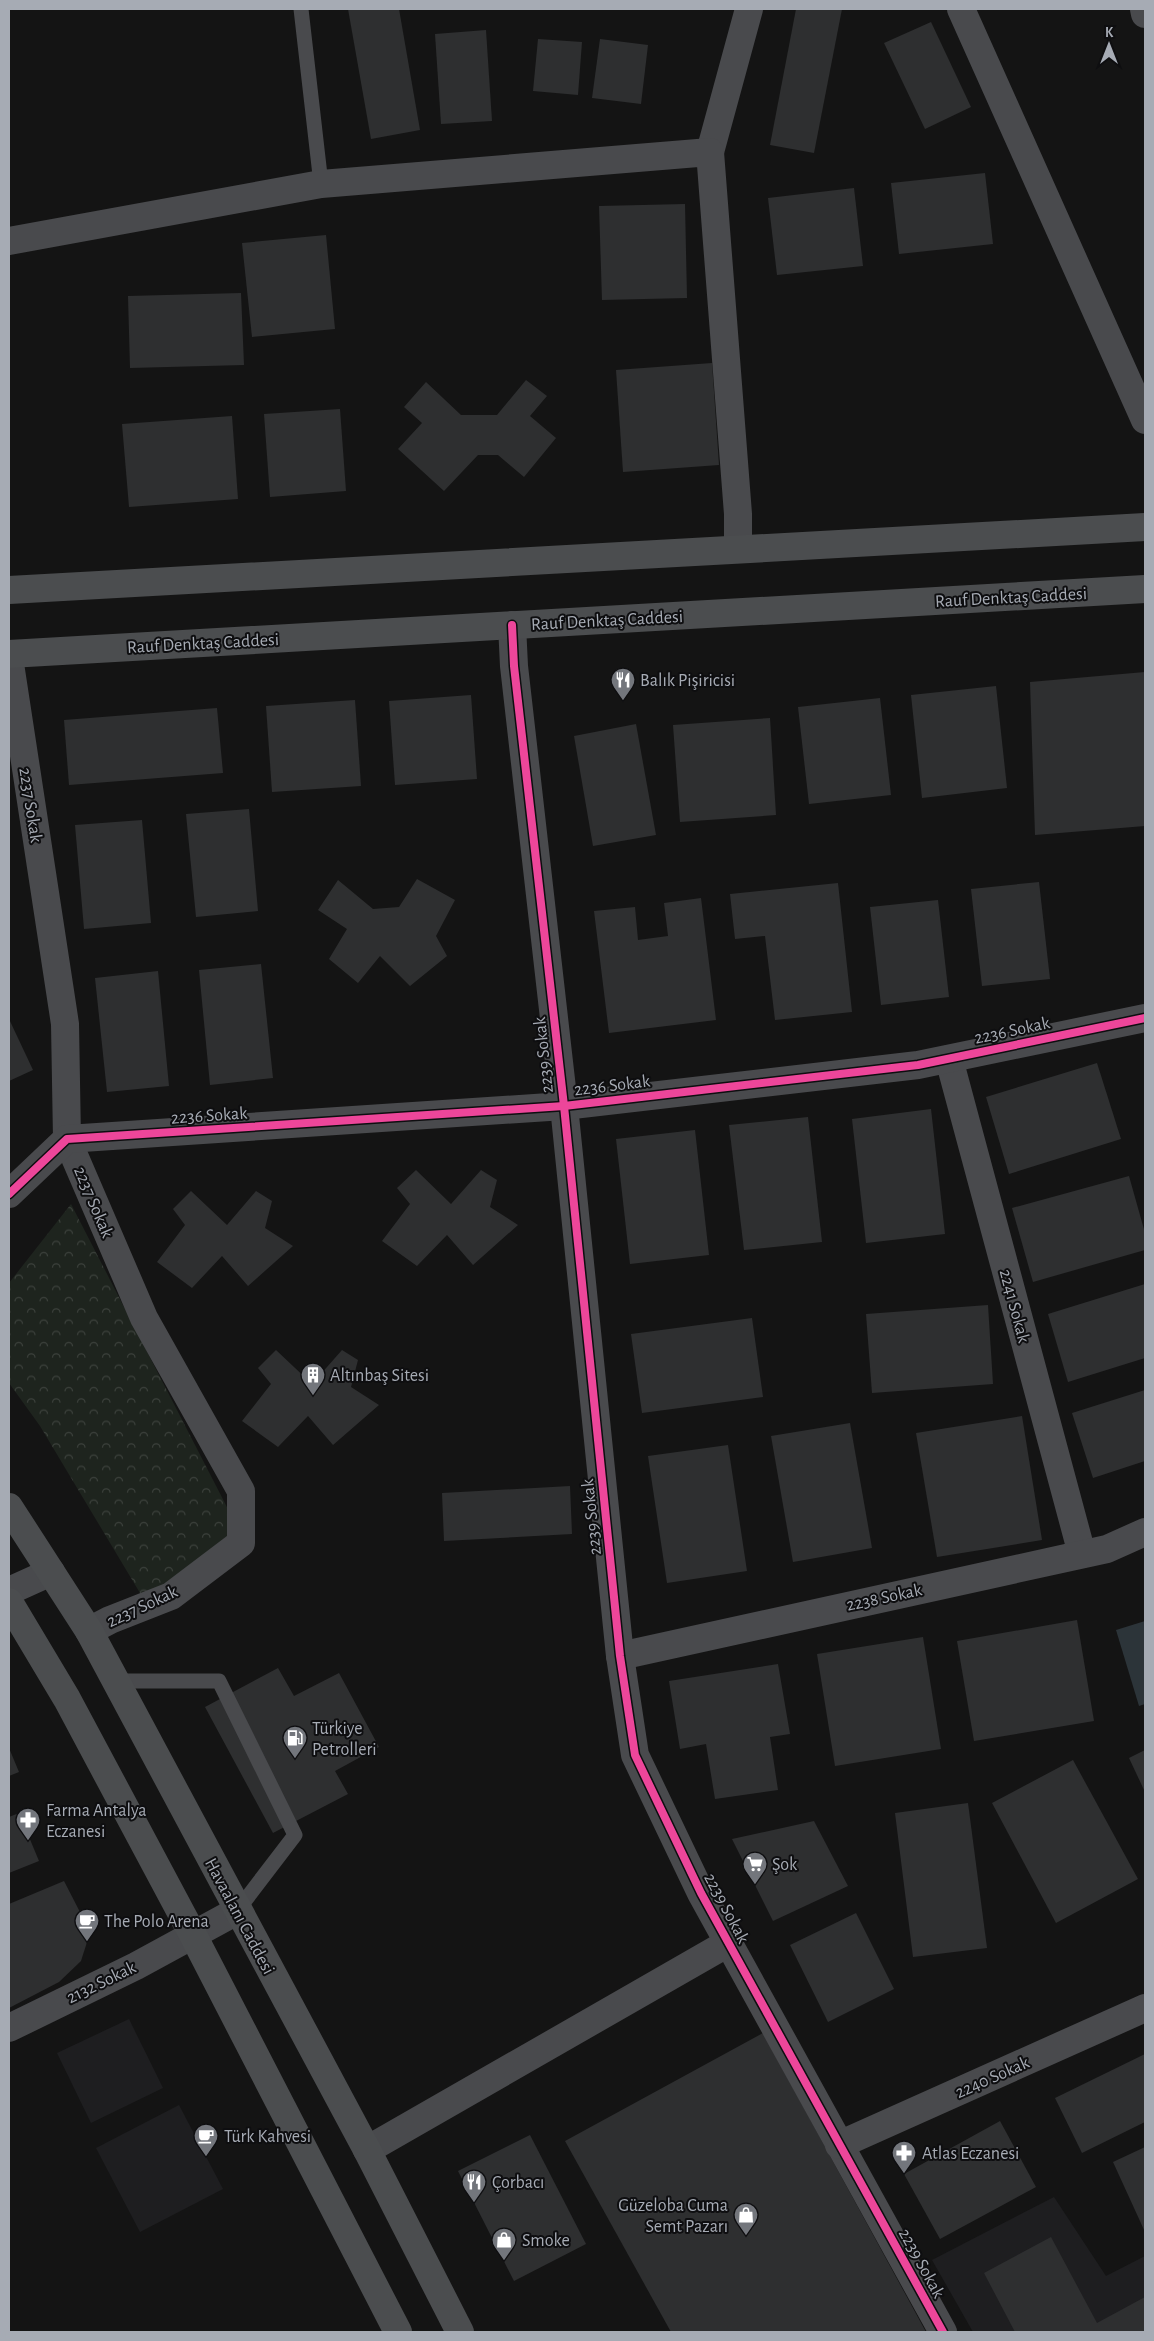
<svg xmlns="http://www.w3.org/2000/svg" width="1154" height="2341" font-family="'Alegreya Sans',sans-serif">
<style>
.built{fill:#1e1e20}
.forest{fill:url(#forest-crowns)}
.water{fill:#2c3439}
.building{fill:#2e2f30}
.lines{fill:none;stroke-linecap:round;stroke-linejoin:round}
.lane{stroke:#494a4d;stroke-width:15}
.street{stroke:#494a4d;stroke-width:28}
.primary{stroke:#4b4d4f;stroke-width:28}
.cycleway-casing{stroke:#0e0e10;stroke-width:11}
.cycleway{stroke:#ed469a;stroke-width:8}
.labels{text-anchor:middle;stroke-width:4;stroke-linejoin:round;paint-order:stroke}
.street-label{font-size:18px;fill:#a6abb4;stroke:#0e0e10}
.poi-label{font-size:18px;fill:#a6abb4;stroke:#0e0e10;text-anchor:start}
</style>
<defs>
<pattern id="forest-crowns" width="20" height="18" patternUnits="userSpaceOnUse" patternTransform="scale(1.25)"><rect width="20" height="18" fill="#1e241e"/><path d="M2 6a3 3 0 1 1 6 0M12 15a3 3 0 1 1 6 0" fill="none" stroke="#3c413c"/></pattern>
</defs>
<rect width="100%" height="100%" fill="#141414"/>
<!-- built -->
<g class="built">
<path d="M129 2019 163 2088 91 2123 57 2053Z"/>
<path d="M179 2105 223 2189 140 2232 96 2148Z"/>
<path d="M1054 2197 1106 2276 1145 2256V2332H973L932 2260Z"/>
</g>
<!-- forest -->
<path class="forest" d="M71 1204 230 1513 227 1542 143 1598 40 1426 9 1383V1283Z"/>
<!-- water -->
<path class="water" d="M1145 1621V1704L1139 1706 1116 1630Z"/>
<!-- building -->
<g class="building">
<path d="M348 9H399L420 130 371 139Z"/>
<path d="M796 9H842L814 153 770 145Z"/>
<path d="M931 22 971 107 925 129 884 43Z"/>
<path d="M486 30 492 121 441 124 435 34Z"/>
<path d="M538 39 582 42 578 95 533 91Z"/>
<path d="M600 39 648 45 641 104 592 98Z"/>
<path d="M985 173 993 244 899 254 891 183Z"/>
<path d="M854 188 863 266 777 275 768 198Z"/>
<path d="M685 204 687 298 602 300 599 206Z"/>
<path d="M326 235 335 329 252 337 242 243Z"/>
<path d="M241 293 244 365 130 368 128 296Z"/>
<path d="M712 363 719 465 623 472 616 370Z"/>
<path d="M526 380 547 396 530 416 556 438 524 477 498 455H478L444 491 398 449 422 423 404 407 426 382 461 415H497Z"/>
<path d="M340 409 346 491 270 497 264 414Z"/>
<path d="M232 416 238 499 129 507 122 424Z"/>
<path d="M1145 672V826L1035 835 1030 682Z"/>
<path d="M996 686 1007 788 922 798 911 695Z"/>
<path d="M471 695 477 779 395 785 389 701Z"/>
<path d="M880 698 891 795 809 804 798 707Z"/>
<path d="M355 700 361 786 272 792 266 706Z"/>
<path d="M217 708 223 773 69 785 64 720Z"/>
<path d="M770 718 776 815 680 822 673 725Z"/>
<path d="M636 724 656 835 593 846 574 736Z"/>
<path d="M249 809 258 911 196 917 186 814Z"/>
<path d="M142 820 151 923 84 929 75 825Z"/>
<path d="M417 879 455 900 436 936 447 956 410 986 380 956 358 983 329 959 347 929 318 910 338 880 373 909 399 907Z"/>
<path d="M1039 882 1050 979 982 986 971 889Z"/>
<path d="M838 883 852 1012 775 1020 765 936 735 939 730 894Z"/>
<path d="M701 898 716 1020 609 1033 594 911 635 907 638 940 668 936 664 903Z"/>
<path d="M938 900 949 997 881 1005 870 907Z"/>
<path d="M261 964 273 1078 210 1085 199 970Z"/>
<path d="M158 971 169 1086 107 1092 95 978Z"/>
<path d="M9 1019 33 1070 9 1081Z"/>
<path d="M1097 1063 1121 1139 1009 1174 986 1097Z"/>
<path d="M931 1109 945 1234 866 1243 852 1119Z"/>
<path d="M808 1117 822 1242 744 1250 729 1125Z"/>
<path d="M695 1130 709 1255 630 1264 616 1139Z"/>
<path d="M416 1170 451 1204 481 1170 497 1180 490 1207 518 1225 473 1265 447 1235 417 1266 382 1241 410 1204 397 1188Z"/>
<path d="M1129 1176 1145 1233V1250L1033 1282 1012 1208Z"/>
<path d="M191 1191 227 1225 256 1191 272 1201 265 1228 293 1246 248 1286 222 1256 192 1288 157 1262 185 1225 173 1209Z"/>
<path d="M1145 1284V1358L1068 1382 1048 1314Z"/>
<path d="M988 1305 993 1384 872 1393 866 1314Z"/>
<path d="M752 1318 763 1397 642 1413 631 1334Z"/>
<path d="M276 1350 312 1384 342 1350 358 1360 351 1387 379 1405 333 1445 308 1416 278 1447 242 1421 271 1384 258 1368Z"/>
<path d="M1145 1390V1461L1093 1478 1072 1413Z"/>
<path d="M1022 1416 1042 1540 937 1557 916 1433Z"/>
<path d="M850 1423 872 1548 793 1562 771 1436Z"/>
<path d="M728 1445 747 1571 667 1583 648 1456Z"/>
<path d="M570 1486 572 1534 444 1541 442 1493Z"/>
<path d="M1077 1620 1094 1721 974 1741 957 1641Z"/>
<path d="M923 1637 941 1749 835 1766 817 1654Z"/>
<path d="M778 1664 790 1734 770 1737 778 1790 715 1799 706 1744 680 1749 669 1681Z"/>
<path d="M278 1668 294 1696 339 1673 379 1747 335 1771 348 1794 273 1833 205 1707Z"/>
<path d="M9 1748 19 1772 9 1776Z"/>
<path d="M1145 1750V1792L1129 1758Z"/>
<path d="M1073 1760 1138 1879 1056 1923 992 1803Z"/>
<path d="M968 1803 987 1948 913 1957 895 1813Z"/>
<path d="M19 1813 39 1861 9 1873V1817Z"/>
<path d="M814 1821 848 1886 773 1921 732 1839Z"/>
<path d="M64 1881 82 1916 87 1942 81 1961 59 1982 9 2008V1904Z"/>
<path d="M856 1913 894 1989 828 2022 790 1945Z"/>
<path d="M763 2033 926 2332H671L565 2141Z"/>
<path d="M1145 2054V2122L1082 2153 1055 2098Z"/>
<path d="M1000 2121 1036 2187 940 2239 904 2174Z"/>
<path d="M530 2135 586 2244 514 2281 458 2171Z"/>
<path d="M1145 2147V2232L1113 2162Z"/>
<path d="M1051 2237 1097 2323 1145 2297V2332H1015L984 2273Z"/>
</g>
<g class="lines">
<!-- lane -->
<g class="lane">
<path d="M301 9 321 184"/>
<path d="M114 1681H219L295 1835 237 1911"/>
</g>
<!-- street -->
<g class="street">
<path d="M961 9 1145 420"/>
<path d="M1144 9 1145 14"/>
<path d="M710 152 749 9"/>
<path d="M9 241 321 184 710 152 738 514V549"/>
<path d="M512 625 514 666 564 1106 620 1656 635 1755 701 1893 943 2332"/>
<path d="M9 657 65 1024 67 1139 144 1318 241 1491V1543L171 1596 110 1620 89 1631"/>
<path d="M949 1059 1082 1554"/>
<path d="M9 1194 67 1139 564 1106 918 1065 1145 1018"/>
<path d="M9 1591 51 1572"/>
<path d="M620 1656 1107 1549 1145 1532"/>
<path d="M9 2028 136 1966 237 1911"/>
<path d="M839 2145 1145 2008"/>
<path d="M367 2150 728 1943"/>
</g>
<!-- primary -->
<g class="primary">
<path d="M9 590 1145 527"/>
<path d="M9 654 1145 589"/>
<path d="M9 1507 89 1631 367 2150 460 2332"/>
<path d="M9 1602 67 1699 193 1935 398 2332"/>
</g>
<defs>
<g id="cycleway">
<path d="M512 625 514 666 564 1106 620 1656 635 1755 701 1893 943 2332"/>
<path d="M9 1194 67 1139 564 1106 918 1065 1145 1018"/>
</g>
</defs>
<!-- cycleway casing -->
<use href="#cycleway" class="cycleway-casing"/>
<!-- cycleway -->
<use href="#cycleway" class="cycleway"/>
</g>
<!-- icons -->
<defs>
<symbol id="restaurant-pin" viewBox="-11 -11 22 30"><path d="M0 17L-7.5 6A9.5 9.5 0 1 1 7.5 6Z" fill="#73767c" stroke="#0e0e10"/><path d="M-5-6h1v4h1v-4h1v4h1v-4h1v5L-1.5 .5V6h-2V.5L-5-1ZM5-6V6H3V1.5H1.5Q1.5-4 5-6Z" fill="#fff"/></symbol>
<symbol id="building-pin" viewBox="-11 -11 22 30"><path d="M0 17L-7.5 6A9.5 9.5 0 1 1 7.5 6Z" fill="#73767c" stroke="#0e0e10"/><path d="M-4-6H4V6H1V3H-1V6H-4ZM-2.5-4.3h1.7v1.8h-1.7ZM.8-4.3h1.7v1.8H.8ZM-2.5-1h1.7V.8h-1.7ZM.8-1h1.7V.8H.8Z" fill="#fff"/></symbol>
<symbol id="fuel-pin" viewBox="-11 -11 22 30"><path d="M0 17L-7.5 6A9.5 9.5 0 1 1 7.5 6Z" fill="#73767c" stroke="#0e0e10"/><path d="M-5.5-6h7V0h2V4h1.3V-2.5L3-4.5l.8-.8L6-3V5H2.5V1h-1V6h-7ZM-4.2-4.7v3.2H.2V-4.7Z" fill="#fff"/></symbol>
<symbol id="pharmacy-pin" viewBox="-11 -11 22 30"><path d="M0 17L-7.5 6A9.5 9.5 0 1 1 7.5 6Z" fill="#73767c" stroke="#0e0e10"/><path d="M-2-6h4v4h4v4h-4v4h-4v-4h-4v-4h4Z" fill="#fff"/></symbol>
<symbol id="supermarket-pin" viewBox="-11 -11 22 30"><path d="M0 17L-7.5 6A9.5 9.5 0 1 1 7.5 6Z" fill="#73767c" stroke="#0e0e10"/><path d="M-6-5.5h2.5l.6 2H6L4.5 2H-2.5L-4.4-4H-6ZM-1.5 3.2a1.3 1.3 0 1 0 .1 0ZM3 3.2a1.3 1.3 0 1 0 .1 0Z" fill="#fff"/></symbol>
<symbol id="cafe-pin" viewBox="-11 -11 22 30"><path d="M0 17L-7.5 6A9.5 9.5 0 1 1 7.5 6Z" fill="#73767c" stroke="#0e0e10"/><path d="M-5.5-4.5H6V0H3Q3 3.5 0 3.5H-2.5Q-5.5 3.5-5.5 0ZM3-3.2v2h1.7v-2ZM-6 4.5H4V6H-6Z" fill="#fff"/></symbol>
<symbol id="shop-pin" viewBox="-11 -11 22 30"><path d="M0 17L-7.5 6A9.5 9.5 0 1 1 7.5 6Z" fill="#73767c" stroke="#0e0e10"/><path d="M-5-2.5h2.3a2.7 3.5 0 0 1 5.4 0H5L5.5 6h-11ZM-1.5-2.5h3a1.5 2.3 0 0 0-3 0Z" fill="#fff"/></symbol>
</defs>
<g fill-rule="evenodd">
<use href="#restaurant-pin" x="609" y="666" width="28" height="38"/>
<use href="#building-pin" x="299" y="1361" width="28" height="38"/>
<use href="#fuel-pin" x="281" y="1724" width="28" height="38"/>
<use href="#pharmacy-pin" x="14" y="1806" width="28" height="38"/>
<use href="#supermarket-pin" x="741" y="1850" width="28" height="38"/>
<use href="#cafe-pin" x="73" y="1907" width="28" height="38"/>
<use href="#cafe-pin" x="192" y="2122" width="28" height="38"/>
<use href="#pharmacy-pin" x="890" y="2139" width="28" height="38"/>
<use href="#restaurant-pin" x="460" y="2168" width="28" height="38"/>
<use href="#shop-pin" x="732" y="2201" width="28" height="38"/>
<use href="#shop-pin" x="490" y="2226" width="28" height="38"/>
</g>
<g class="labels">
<!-- street labels -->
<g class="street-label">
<text transform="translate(1011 597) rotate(-3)" y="6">Rauf Denktaş Caddesi</text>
<text transform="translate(607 620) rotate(-3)" y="6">Rauf Denktaş Caddesi</text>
<text transform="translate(203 643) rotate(-3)" y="6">Rauf Denktaş Caddesi</text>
<text transform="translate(31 805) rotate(81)" y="6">2237 Sokak</text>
<text transform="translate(1012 1030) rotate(-12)" y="6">2236 Sokak</text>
<text transform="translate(543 1055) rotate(-96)" y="6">2239 Sokak</text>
<text transform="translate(612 1085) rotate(-7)" y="6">2236 Sokak</text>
<text transform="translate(209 1115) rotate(-4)" y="6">2236 Sokak</text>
<text transform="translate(94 1202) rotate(67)" y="6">2237 Sokak</text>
<text transform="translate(1015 1306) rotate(75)" y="6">2241 Sokak</text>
<text transform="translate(591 1517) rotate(-96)" y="6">2239 Sokak</text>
<text transform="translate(884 1597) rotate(-12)" y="6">2238 Sokak</text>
<text transform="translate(142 1606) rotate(-25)" y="6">2237 Sokak</text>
<text transform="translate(727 1908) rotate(62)" y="6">2239 Sokak</text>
<text transform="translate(240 1916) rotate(62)" y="6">Havaalanı Caddesi</text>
<text transform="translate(101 1982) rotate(-26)" y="6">2132 Sokak</text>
<text transform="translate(992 2077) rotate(-24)" y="6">2240 Sokak</text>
<text transform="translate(922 2263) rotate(61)" y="6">2239 Sokak</text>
</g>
<!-- poi labels -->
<g class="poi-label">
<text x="640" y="686">Balık Pişiricisi</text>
<text x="330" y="1381">Altınbaş Sitesi</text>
<text x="312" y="1734">Türkiye<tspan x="312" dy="21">Petrolleri</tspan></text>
<text x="46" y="1816">Farma Antalya<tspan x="46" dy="21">Eczanesi</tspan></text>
<text x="772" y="1870">Şok</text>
<text x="104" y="1927">The Polo Arena</text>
<text x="224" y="2142">Türk Kahvesi</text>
<text x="922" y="2159">Atlas Eczanesi</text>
<text x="492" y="2188">Çorbacı</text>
<text x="728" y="2211" text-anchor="end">Güzeloba Cuma<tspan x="728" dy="21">Semt Pazarı</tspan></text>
<text x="522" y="2246">Smoke</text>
</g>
</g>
<!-- border -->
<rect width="1154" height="2341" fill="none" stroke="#a6abb4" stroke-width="20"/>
<!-- north arrow -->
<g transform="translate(1109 45)" stroke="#0e0e10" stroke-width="4" paint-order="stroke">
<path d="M0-4L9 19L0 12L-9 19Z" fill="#a6abb4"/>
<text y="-8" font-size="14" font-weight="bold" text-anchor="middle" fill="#a6abb4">K</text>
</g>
</svg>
